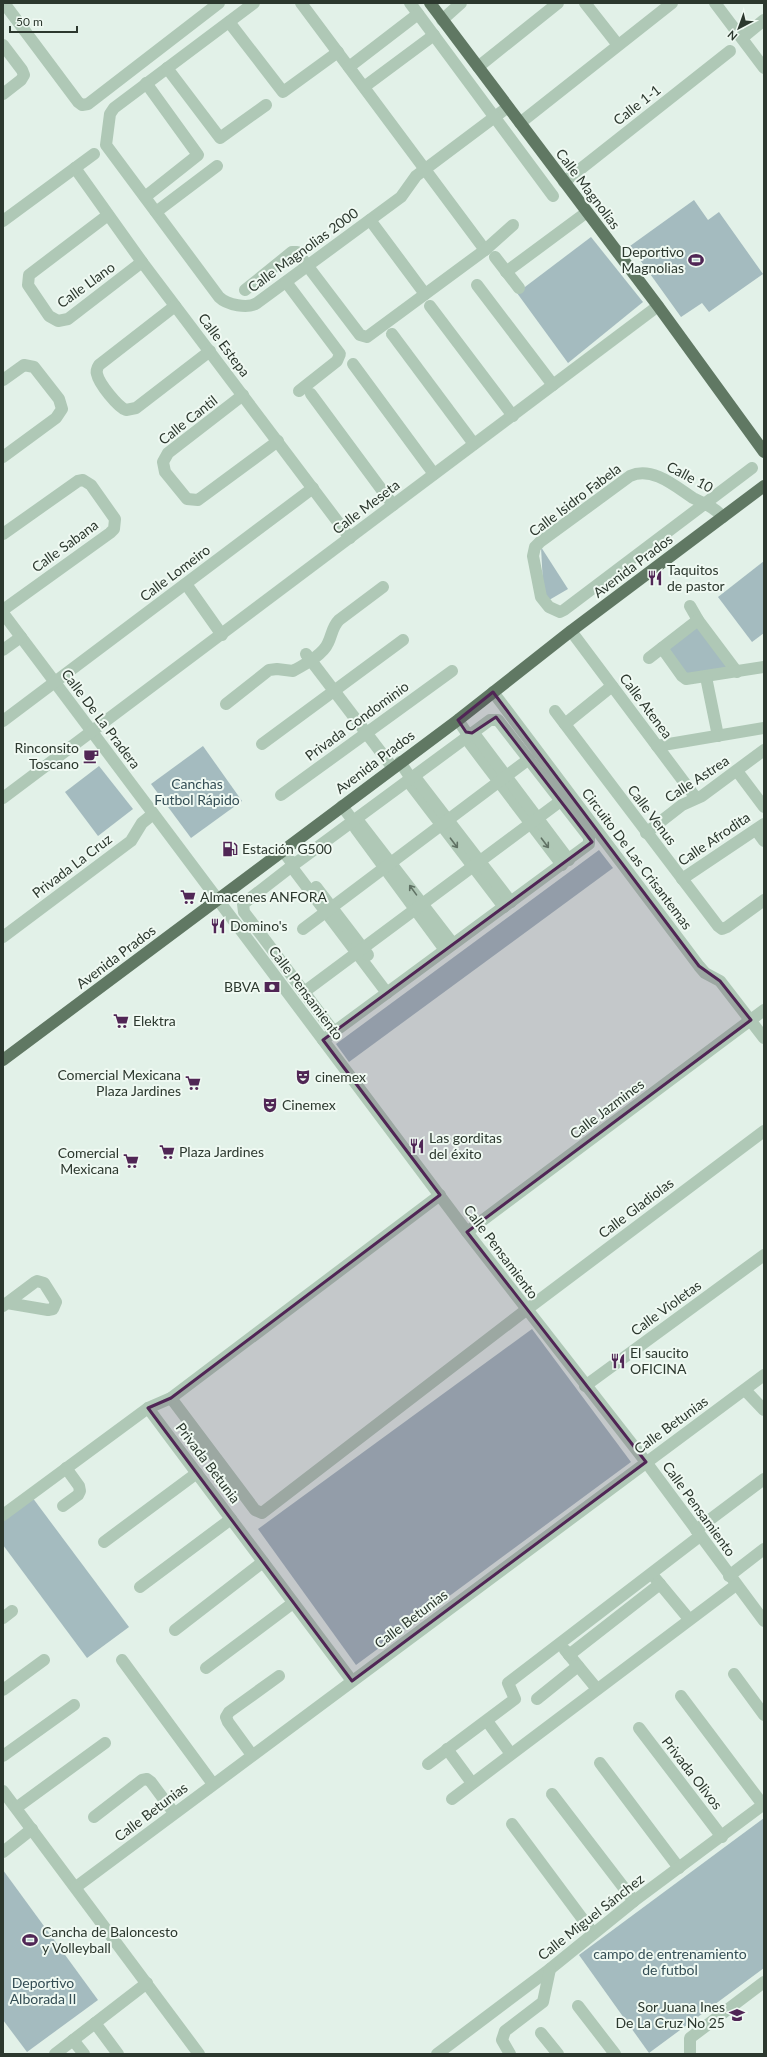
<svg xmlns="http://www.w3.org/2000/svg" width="767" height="2057" font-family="Lato,sans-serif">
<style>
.green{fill:#a4bbbf}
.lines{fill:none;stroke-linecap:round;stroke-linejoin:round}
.minor{stroke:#afc8b6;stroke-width:12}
.major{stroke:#607863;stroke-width:12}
.oneway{stroke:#607264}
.marked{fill:#502655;fill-opacity:0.2;stroke:#502655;stroke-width:3;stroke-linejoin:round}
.labels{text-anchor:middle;stroke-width:4;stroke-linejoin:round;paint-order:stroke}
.street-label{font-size:14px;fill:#2c382e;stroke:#eff9f2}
.poi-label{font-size:14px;fill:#2c382e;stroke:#eff9f2;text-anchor:start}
.park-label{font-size:14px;fill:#334d54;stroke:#eff9f2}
</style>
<rect width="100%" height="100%" fill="#e2f1e8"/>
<!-- green -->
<g class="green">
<path d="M694 200 708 220 719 212 763 274 709 312 702 303 681 317 630 246Z"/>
<path d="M591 237 643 302 568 363 517 293Z"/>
<path d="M541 547 568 589 544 603Z"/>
<path d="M764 561V633L752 642 718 597Z"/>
<path d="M698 621 738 668 683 683 660 652Z"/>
<path d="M203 746 242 801 191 838 151 784Z"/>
<path d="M99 766 133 809 98 836 65 792Z"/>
<path d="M599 850 613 868 349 1062 336 1044Z"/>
<path d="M532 1329 631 1462 356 1665 258 1529Z"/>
<path d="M32 1497 129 1627 87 1658 3 1545V1519Z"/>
<path d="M764 1818V1968L649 2053 579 1955Z"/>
<path d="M3 1870 98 2000 27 2052 3 2020Z"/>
</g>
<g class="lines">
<!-- minor -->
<g class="minor">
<path d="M4 3 78 102 82 105 88 104 219 3"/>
<path d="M254 3 114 108 110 114 106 145 219 297C227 305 248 309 257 303L401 197 416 176 508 107"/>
<path d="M301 3 485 250"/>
<path d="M410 3 553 196"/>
<path d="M585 3 618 45"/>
<path d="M715 3 764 68"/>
<path d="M442 20 461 3"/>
<path d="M229 22 283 92 338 52"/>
<path d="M742 38 764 20"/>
<path d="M3 45 22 70 24 75 21 80 3 94"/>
<path d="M349 67 418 14"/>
<path d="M478 67 558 3"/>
<path d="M167 68 220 138 266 105"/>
<path d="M364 87 434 35"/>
<path d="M520 123 672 3"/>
<path d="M75 168 142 262 350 538"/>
<path d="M564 182 730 51"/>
<path d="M145 197 198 155 146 83"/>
<path d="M156 212 217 166"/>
<path d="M108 215 29 275 28 285 49 316 58 321 68 319 142 262"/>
<path d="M370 220 425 294"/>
<path d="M3 221 94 154"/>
<path d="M495 257 519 288"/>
<path d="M506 272 587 212"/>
<path d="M286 282 340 354 337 361 299 391"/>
<path d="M477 285 553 385"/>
<path d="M245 290 292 252H297L360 335 367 337 485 250 513 225"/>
<path d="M175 306 99 365C97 368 96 371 97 374 99 384 118 407 126 410L136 408 210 351"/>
<path d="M430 306 513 416"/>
<path d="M392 334 474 444"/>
<path d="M353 364 434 474"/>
<path d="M3 380 24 365 34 367 59 399 62 409 56 418 3 457"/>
<path d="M311 394 393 505"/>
<path d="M243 395 168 453 163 462 165 472 187 499 198 500 278 441"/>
<path d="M723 517C714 507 705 504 693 498 675 486 652 466 630 476L540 542 535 547 533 556 541 597 549 607 560 612 564 610 752 468"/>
<path d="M3 534 78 481 83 480 91 485 115 519 114 529 110 533 3 610"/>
<path d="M186 584 222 635"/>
<path d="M690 606 698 620 737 672"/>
<path d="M3 613 467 1232 646 1462 764 1621"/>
<path d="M571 631 696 798"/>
<path d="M662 648 682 676 686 679 764 667"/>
<path d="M3 650 21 637"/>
<path d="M306 654 393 768"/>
<path d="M649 658 698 620"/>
<path d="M706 677 718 736"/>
<path d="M493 692 699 966 705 973 720 981 764 1038"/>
<path d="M226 704 269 670 277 669 293 671C304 665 323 655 328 643 332 635 332 627 339 620L383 587"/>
<path d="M555 711 718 926 722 929 727 927 764 900"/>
<path d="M458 720 466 732 468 741 562 865"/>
<path d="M3 721 313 488"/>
<path d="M565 724 612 686"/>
<path d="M466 732 476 736 569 860"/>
<path d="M262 744 403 640"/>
<path d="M657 746 764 728"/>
<path d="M400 762 410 777 411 785 504 907"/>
<path d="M737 771 764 807"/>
<path d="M411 777 418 781 511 902"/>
<path d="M281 795 452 671"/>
<path d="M3 798 658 306"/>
<path d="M342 806 351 818 356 829 445 950"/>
<path d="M359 822 453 944"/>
<path d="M756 830 764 841"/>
<path d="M646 833 682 805 702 796 764 750"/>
<path d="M283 851 292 863 294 870 387 993"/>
<path d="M682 879 764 824"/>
<path d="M316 887 368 955"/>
<path d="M303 929 529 759"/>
<path d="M3 937 131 841 142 823 153 814"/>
<path d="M304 992 562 800"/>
<path d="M323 1040 589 844V837L498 720H490L467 737 292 866 243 904 244 912 334 1032"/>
<path d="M467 1232 764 1010"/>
<path d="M3 1306 35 1282 37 1281 44 1283 56 1302 53 1309 48 1310 7 1303"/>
<path d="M585 1386 764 1255"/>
<path d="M745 1390 764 1410"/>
<path d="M171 1398 255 1510 262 1513 526 1310 764 1131"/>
<path d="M148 1408 352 1681"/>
<path d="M63 1506 78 1495 80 1491 79 1486 66 1468"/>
<path d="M3 1515 148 1408 171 1398 440 1195"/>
<path d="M696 1530 764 1479"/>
<path d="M104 1542 197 1473"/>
<path d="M729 1576 764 1549"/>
<path d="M655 1578 689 1619"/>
<path d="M140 1587 231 1519"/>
<path d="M3 1618 12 1611"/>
<path d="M175 1630 263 1562"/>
<path d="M565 1650 597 1689"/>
<path d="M569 1655 660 1584"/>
<path d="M122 1660 213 1784"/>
<path d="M206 1668 293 1603"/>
<path d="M734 1674 764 1715"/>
<path d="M3 1690 44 1660"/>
<path d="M681 1696 763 1805"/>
<path d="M537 1699 578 1666"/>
<path d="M487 1721 511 1754"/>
<path d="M639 1728 722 1837"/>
<path d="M447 1749 472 1783"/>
<path d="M252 1755 228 1722 226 1717 229 1712 279 1676"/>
<path d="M3 1756 74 1705"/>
<path d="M600 1763 679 1868"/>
<path d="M428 1764 515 1699 508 1683 700 1536"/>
<path d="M3 1791 199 2054"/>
<path d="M552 1794 634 1901"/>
<path d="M452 1799 736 1585"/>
<path d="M16 1808 105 1743"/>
<path d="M94 1817 142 1780 147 1779 151 1782 174 1813"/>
<path d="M512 1824 593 1933"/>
<path d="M3 1852 32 1829"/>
<path d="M76 1887 764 1375"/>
<path d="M578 2006 615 2054"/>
<path d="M95 2023 118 2054"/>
<path d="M541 2033 558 2054"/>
<path d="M73 2040 84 2054"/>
<path d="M55 2054 147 1983"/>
<path d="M437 2054 550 1969 634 1901 764 1804"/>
<path d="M510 2054 502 2040 505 2031 543 2002 550 1969"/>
<path d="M690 2054V2038L764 1982"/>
</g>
<!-- major -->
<g class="major">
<path d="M430 3 658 306 764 452"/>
<path d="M3 1060 458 720 571 631 764 486"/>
</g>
</g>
<!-- one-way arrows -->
<defs><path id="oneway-shaft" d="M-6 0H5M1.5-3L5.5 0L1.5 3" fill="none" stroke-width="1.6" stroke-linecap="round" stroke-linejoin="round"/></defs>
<g class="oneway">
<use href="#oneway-shaft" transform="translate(454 843) rotate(53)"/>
<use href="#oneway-shaft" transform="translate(545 843) rotate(53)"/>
<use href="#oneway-shaft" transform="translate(413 890) rotate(-126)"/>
</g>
<!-- marked area -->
<path class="marked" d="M493 692 699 966 720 981 751 1020 467 1232 646 1462 352 1681 148 1408 171 1398 440 1195 323 1040 592 842 496 717 472 733 466 732 458 720Z"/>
<!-- icons -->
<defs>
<symbol id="stadium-bare" viewBox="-9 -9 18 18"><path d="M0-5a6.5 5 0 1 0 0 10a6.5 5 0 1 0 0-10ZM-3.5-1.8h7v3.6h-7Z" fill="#502655" stroke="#eff9f2" stroke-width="2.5" paint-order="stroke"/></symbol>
<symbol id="restaurant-bare" viewBox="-9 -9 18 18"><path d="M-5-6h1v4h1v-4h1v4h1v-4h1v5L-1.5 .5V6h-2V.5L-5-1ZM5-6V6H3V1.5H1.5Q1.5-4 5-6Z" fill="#502655" stroke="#eff9f2" stroke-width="2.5" paint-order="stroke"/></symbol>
<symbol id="cafe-bare" viewBox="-9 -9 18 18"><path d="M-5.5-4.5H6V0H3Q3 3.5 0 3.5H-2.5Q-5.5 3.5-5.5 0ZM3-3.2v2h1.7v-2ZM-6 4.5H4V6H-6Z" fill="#502655" stroke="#eff9f2" stroke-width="2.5" paint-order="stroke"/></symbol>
<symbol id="fuel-bare" viewBox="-9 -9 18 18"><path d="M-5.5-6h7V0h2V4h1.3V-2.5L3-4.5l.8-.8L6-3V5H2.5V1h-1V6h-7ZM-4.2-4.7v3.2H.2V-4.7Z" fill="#502655" stroke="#eff9f2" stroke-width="2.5" paint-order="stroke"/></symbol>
<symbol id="supermarket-bare" viewBox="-9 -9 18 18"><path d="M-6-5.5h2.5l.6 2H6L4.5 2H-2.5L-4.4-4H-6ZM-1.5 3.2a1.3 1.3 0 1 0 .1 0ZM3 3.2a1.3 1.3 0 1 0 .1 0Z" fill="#502655" stroke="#eff9f2" stroke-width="2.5" paint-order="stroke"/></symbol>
<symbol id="bank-bare" viewBox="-9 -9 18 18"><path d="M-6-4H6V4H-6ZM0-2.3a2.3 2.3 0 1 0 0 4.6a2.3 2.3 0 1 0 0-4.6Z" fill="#502655" stroke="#eff9f2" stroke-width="2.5" paint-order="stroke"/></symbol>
<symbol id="theatre-bare" viewBox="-9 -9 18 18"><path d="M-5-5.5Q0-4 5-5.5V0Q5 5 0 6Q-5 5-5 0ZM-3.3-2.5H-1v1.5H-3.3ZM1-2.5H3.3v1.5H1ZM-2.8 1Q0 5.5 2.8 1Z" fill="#502655" stroke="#eff9f2" stroke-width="2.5" paint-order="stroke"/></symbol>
<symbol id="school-bare" viewBox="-9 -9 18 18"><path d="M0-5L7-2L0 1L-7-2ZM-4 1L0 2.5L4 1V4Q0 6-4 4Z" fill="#502655" stroke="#eff9f2" stroke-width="2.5" paint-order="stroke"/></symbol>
</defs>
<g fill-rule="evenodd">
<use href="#stadium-bare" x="685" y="249" width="22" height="22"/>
<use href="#restaurant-bare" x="644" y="567" width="22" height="22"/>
<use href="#cafe-bare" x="80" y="745" width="22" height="22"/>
<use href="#fuel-bare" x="219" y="838" width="22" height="22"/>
<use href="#supermarket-bare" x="177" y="886" width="22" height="22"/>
<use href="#restaurant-bare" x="207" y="915" width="22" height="22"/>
<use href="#bank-bare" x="261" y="976" width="22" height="22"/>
<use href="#supermarket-bare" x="110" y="1010" width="22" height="22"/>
<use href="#theatre-bare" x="292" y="1066" width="22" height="22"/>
<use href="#supermarket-bare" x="182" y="1072" width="22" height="22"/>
<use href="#theatre-bare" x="259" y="1094" width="22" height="22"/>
<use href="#restaurant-bare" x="406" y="1135" width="22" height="22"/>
<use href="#supermarket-bare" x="156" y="1141" width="22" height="22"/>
<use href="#supermarket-bare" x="120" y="1150" width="22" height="22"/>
<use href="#restaurant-bare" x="607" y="1350" width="22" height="22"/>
<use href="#stadium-bare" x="19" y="1929" width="22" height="22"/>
<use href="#school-bare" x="726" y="2004" width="22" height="22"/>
</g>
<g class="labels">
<!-- street labels -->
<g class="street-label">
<text transform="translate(637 105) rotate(-38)" y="5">Calle 1-1</text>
<text transform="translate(588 189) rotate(53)" y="5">Calle Magnolias</text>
<text transform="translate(303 250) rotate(-36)" y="5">Calle Magnolias 2000</text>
<text transform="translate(86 285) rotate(-36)" y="5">Calle Llano</text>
<text transform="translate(224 345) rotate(53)" y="5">Calle Estepa</text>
<text transform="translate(188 420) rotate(-38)" y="5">Calle Cantil</text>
<text transform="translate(690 477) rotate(28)" y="5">Calle 10</text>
<text transform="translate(575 500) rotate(-37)" y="5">Calle Isidro Fabela</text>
<text transform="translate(366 507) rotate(-37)" y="5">Calle Meseta</text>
<text transform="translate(65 546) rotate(-36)" y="5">Calle Sabana</text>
<text transform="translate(633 566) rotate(-37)" y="5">Avenida Prados</text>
<text transform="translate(175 573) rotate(-37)" y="5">Calle Lomeiro</text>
<text transform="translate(646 706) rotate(53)" y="5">Calle Atenea</text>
<text transform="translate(101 719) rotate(53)" y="5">Calle De La Pradera</text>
<text transform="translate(357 721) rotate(-36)" y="5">Privada Condominio</text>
<text transform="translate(375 762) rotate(-37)" y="5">Avenida Prados</text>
<text transform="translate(697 779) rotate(-33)" y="5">Calle Astrea</text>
<text transform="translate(652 815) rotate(53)" y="5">Calle Venus</text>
<text transform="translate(714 839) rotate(-34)" y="5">Calle Afrodita</text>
<text transform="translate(637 859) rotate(53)" y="5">Circuito De Las Crisantemas</text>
<text transform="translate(72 866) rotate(-37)" y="5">Privada La Cruz</text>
<text transform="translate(116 957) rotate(-37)" y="5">Avenida Prados</text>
<text transform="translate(306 993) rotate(53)" y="5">Calle Pensamiento</text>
<text transform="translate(607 1109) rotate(-37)" y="5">Calle Jazmines</text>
<text transform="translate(636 1208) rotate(-37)" y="5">Calle Gladiolas</text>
<text transform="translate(501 1252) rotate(53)" y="5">Calle Pensamiento</text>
<text transform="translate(666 1308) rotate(-36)" y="5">Calle Violetas</text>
<text transform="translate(671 1425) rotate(-36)" y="5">Calle Betunias</text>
<text transform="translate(208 1463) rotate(53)" y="5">Privada Betunia</text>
<text transform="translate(699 1509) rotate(54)" y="5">Calle Pensamiento</text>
<text transform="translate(411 1619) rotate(-37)" y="5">Calle Betunias</text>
<text transform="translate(692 1773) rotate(52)" y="5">Privada Olivos</text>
<text transform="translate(151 1812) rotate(-37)" y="5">Calle Betunias</text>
<text transform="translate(591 1917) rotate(-38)" y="5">Calle Miguel Sánchez</text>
</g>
<!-- poi labels -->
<g class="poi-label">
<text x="684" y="257" text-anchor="end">Deportivo<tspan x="684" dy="16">Magnolias</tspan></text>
<text x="667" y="575">Taquitos<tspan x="667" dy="16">de pastor</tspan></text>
<text x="79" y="753" text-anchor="end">Rinconsito<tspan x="79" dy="16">Toscano</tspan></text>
<text x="242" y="854">Estación G500</text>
<text x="200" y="902">Almacenes ANFORA</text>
<text x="230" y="931">Domino's</text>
<text x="260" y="992" text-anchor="end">BBVA</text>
<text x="133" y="1026">Elektra</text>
<text x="181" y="1080" text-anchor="end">Comercial Mexicana<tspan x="181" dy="16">Plaza Jardines</tspan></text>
<text x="315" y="1082">cinemex</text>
<text x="282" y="1110">Cinemex</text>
<text x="429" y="1143">Las gorditas<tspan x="429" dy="16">del éxito</tspan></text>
<text x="179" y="1157">Plaza Jardines</text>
<text x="119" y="1158" text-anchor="end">Comercial<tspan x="119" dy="16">Mexicana</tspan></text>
<text x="630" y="1358">El saucito<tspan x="630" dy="16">OFICINA</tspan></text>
<text x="42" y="1937">Cancha de Baloncesto<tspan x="42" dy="16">y Volleyball</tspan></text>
<text x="725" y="2012" text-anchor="end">Sor Juana Ines<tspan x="725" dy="16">De La Cruz No 25</tspan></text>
</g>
<!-- park labels -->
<g class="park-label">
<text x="197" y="789">Canchas<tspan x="197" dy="16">Futbol Rápido</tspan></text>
<text x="670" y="1959">campo de entrenamiento<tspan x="670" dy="16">de futbol</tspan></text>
<text x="43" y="1988">Deportivo<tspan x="43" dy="16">Alborada II</tspan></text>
</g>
</g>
<!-- border -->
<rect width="767" height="2057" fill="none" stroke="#2c382e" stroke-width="8"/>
<!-- north arrow -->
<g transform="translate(739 28) rotate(221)" stroke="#eff9f2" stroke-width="3" paint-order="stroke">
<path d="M0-3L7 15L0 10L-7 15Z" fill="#2c382e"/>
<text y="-6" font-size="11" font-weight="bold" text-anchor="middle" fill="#2c382e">N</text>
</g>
<!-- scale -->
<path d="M10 26v6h67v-6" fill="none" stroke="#2c382e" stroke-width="2"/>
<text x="16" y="26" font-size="12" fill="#2c382e" stroke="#eff9f2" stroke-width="3" paint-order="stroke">50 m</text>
</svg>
